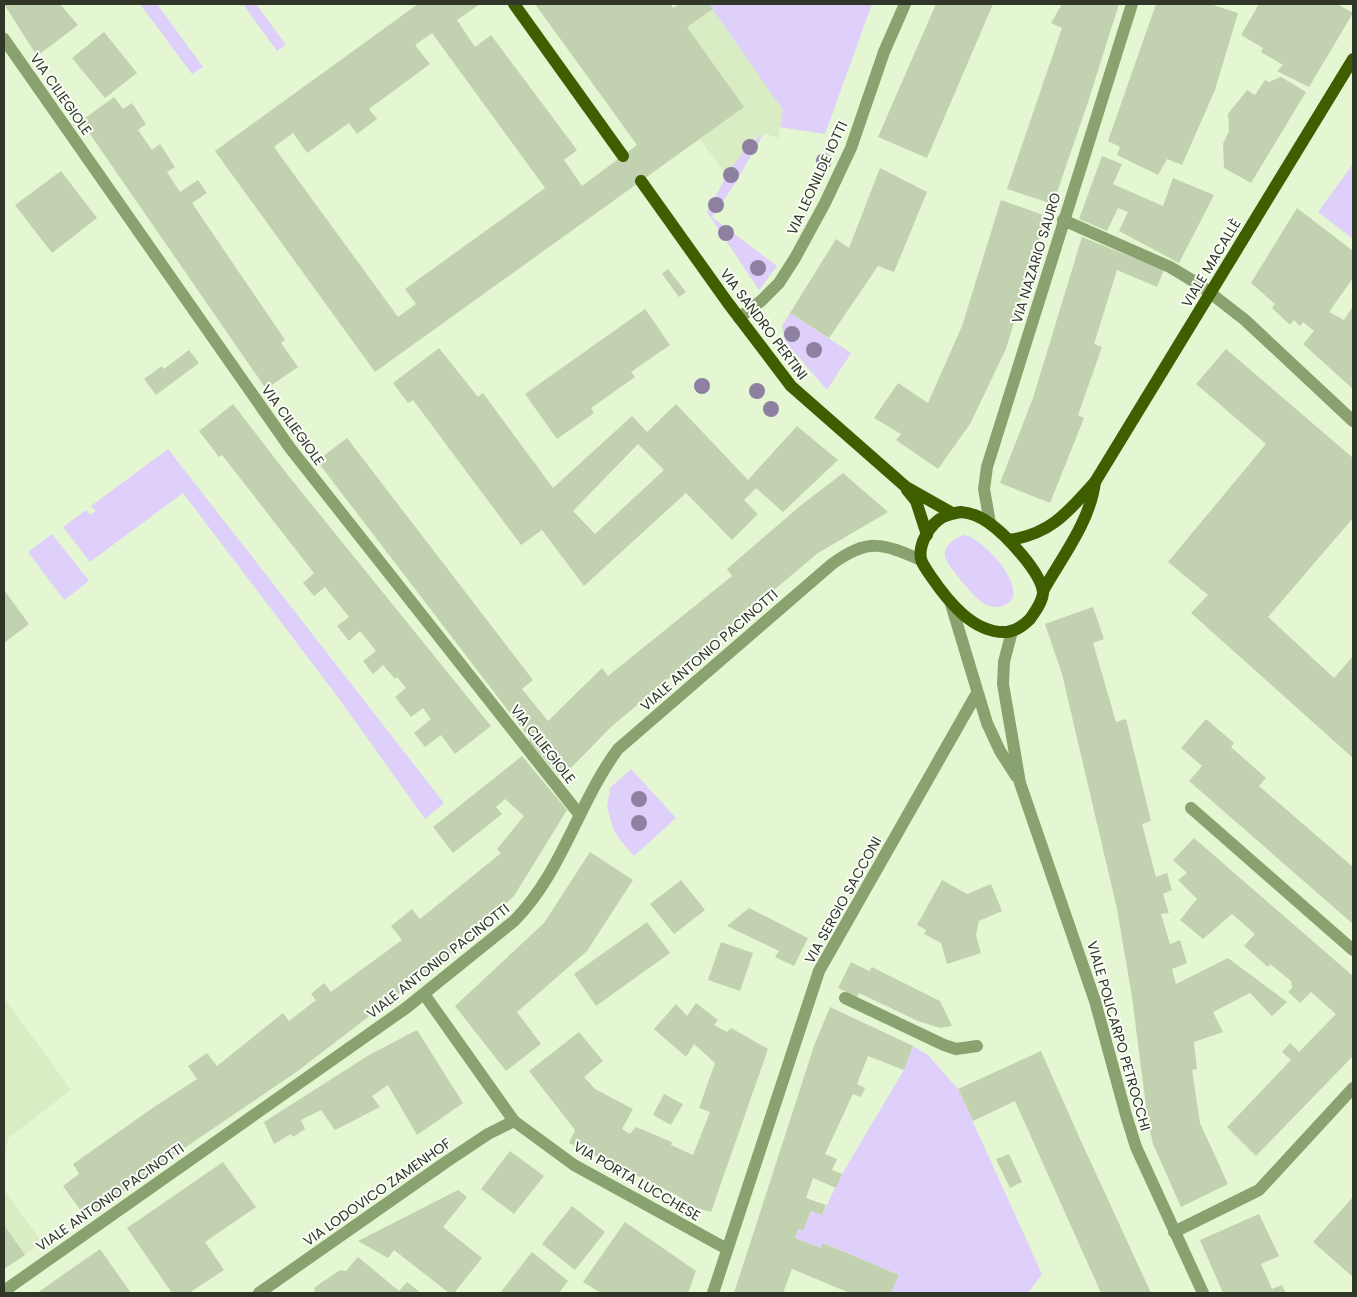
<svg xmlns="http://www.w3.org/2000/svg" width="1357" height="1297" font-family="Poppins,sans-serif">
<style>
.built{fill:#d9ecc3}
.green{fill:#ded0fa}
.building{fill:#c2d2b0;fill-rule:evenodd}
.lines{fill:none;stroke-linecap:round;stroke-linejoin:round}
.major-tunnel{stroke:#c1d0b1;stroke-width:12;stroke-dasharray:12 6;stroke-linecap:butt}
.minor{stroke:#8aa26f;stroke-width:12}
.major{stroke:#3f5e00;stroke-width:12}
.tree{fill:#8e80a0}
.labels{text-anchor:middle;stroke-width:4;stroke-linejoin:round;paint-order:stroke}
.street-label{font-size:14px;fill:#303729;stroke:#fafef7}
</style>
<rect width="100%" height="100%" fill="#e5f6d3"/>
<!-- built -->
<g class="built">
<path d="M720 4H867L825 134 780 127 778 138 764 133 734 185 700 139 671 159 614 80Z"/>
<path d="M4 998 71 1090 8 1138 4 1164Z"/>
<path d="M4 1190 42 1242 4 1269Z"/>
</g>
<!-- green -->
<g class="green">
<path d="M140 4H157L203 67 192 74Z"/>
<path d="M243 4H256L286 45 277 51Z"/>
<path d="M709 4H872L825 134 780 127 783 110Z"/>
<path d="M764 133 734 185 712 217 777 266 759 290 707 212C725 180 733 157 764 133Z"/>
<path d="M1353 164V239L1318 212Z"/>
<path d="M790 313 851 353 827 390 785 341 782 326Z"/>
<path d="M168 449 444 803 425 819 337 696 183 493 90 562 63 527 86 510 90 515 96 511 91 506Z"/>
<path d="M52 534 89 581 64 600 28 552Z"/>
<path d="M964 535C983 537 1037 596 1002 606 996 608 989 607 983 603 975 598 946 565 945 556 943 546 956 537 964 535Z"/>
<path d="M631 769 676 818 634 856 620 840 613 829 607 806 610 788Z"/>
<path d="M913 1046 928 1055 958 1089 1042 1274 1028 1293H891L899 1275 824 1243 821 1248 795 1238 798 1229 803 1231 811 1211 822 1215 842 1174 904 1070Z"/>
</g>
<!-- building -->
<g class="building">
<path d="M4 4H60L78 25 37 56Z"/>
<path d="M418 4H480L457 20 475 47 491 35 577 150 564 160 582 186 637 145 535 4H671L673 8 679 4H709L713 9 687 27 744 107 375 372 215 151ZM432 33 545 188 405 289 416 304 398 317 274 147 293 133 307 153 349 123 357 134 377 119 369 109 430 64 415 45Z"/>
<path d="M936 4H993L927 158 878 137Z"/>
<path d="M1062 4H1119L1089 99 1053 204 1007 189 1062 28 1051 23Z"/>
<path d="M1156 4H1210L1238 13 1215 90 1182 165 1167 159 1158 175 1117 155 1120 147 1108 141Z"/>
<path d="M1259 4H1337L1353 13 1309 87 1277 71 1283 65 1261 52 1263 48 1241 35Z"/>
<path d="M104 32 137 73 105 98 72 58Z"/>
<path d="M1281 77 1306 92 1251 183 1224 168 1223 144 1229 131 1228 114 1247 90 1255 95 1265 80 1269 82Z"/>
<path d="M114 97 123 109 132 103 146 124 138 130 152 150 160 144 175 167 167 172 180 192 198 180 207 193 192 203 285 340 281 343 298 367 266 389 81 121Z"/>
<path d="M1102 156 1122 164 1113 184 1163 206 1173 178 1214 195 1179 263 1119 231 1128 212 1118 208 1107 231 1079 219Z"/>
<path d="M880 168 927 192 894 272 878 266 829 338 790 313 836 239 849 248Z"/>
<path d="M61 171 97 218 52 253 15 205Z"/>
<path d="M1001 200 1046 216 1006 349 970 424 938 469 896 440 901 434 874 418 898 383 928 403 962 326Z"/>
<path d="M1297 208 1353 251V278L1329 312 1344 320 1353 306V389L1303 344 1314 331 1303 322 1300 326 1294 320 1290 325 1272 308 1275 304 1251 283Z"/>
<path d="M1082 237 1164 270 1157 287 1117 270 1094 344 1102 347 1078 415 1084 418 1050 503 1000 483 1033 398Z"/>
<path d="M668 269 686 292 679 297 662 274Z"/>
<path d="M645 309 670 345 631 372 635 377 591 408 594 413 557 439 525 394Z"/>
<path d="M439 348 478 397 483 393 553 488 632 416 647 432 676 404 748 480 797 426 838 460 783 512 756 488 744 500 758 514 732 540 686 493 584 586 542 530 521 545 413 400 408 403 393 383ZM638 444 664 470 595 534 573 511Z"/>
<path d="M1226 349 1353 458V518L1268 617 1334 678 1353 656V758L1191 613 1208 595 1168 562 1266 444 1196 384Z"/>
<path d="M189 350 199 363 156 395 144 379 162 366 164 369Z"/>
<path d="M233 404 287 474 491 726 455 754 441 735 425 747 414 733 431 719 423 708 411 717 395 697 406 688 397 677 395 679 383 665 373 674 363 661 376 651 360 631 349 641 337 626 349 617 325 587 314 596 303 583 314 573 222 455 219 457 199 431Z"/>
<path d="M347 438 533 680 522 689 548 721 602 668 608 676 732 576 727 569 800 506 843 473 888 512 818 553 611 727 561 778 529 741 530 739 317 461Z"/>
<path d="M4 590 29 624 4 643Z"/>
<path d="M1093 607 1104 639 1093 643 1116 722 1126 719 1151 821 1142 824 1156 877 1167 873 1172 890 1163 894 1169 913 1161 914 1170 944 1180 940 1187 963 1172 969 1176 984 1228 958 1287 1002 1272 1016 1250 993 1213 1012 1223 1032 1194 1042 1197 1069 1192 1070 1200 1123 1228 1184 1181 1207 1153 1144 1148 1122 1132 997 1117 909 1062 674 1045 624Z"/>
<path d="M1206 719 1234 743 1231 747 1266 778 1259 786 1353 867V924L1189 781 1202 766 1181 748Z"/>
<path d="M522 756 567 810 514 896 453 952 295 1073 183 1149 86 1218 63 1186 79 1174 73 1164 154 1107 197 1079 188 1066 207 1053 217 1066 283 1013 289 1021 316 1000 311 994 324 983 331 992 402 940 391 926 412 909 420 919 501 853 497 849 524 816 505 799 496 807 502 814 453 853 433 827Z"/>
<path d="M1194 838 1353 976V1056L1256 1156 1227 1127 1291 1060 1282 1052 1290 1043 1299 1052 1336 1014 1311 992 1300 1003 1288 992 1292 988 1291 981 1270 964 1268 967 1244 946 1255 934 1232 914 1203 939 1180 920 1197 899 1178 880 1187 873 1173 860Z"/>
<path d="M590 852 633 880 587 951 517 1012 541 1044 506 1071 455 1006 544 923Z"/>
<path d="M681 880 705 910 674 934 650 904Z"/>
<path d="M942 880 967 894 991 884 1002 911 979 921 976 935 981 953 947 964 941 943 924 934 926 930 917 925Z"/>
<path d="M749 908 808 938 794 966 775 957 779 951 727 926Z"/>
<path d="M647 922 670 953 596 1006 574 974Z"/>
<path d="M721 942 753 953 740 991 708 980Z"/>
<path d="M851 962 869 971 872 967 940 1001 952 1026 940 1028 918 1021 859 993 857 997 838 988Z"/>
<path d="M696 1003 718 1020 714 1025 727 1032 731 1028 768 1049 711 1212 696 1208 673 1193 569 1143 575 1130 529 1071 579 1032 603 1061 584 1077 595 1089 633 1109 622 1129 630 1134 636 1127 672 1142 671 1145 693 1155 710 1112 699 1108 715 1063 694 1044 686 1057 654 1029 676 1004 687 1016Z"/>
<path d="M830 1007 913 1046 904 1070 868 1056 857 1084 865 1088 861 1097 853 1094 825 1154 837 1159 832 1170 842 1174 836 1188 813 1178 806 1198 826 1205 822 1215 811 1211 803 1231 798 1229 795 1238 821 1248 823 1243 899 1275 891 1293H850L792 1269 783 1293H734L814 1046Z"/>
<path d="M417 1030 463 1103 417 1135 388 1085 372 1096 380 1107 335 1130 321 1110 301 1120 305 1129 293 1137 291 1134 274 1144 264 1122 369 1055Z"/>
<path d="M1041 1051 1080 1139 1151 1293H1101L1015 1101 973 1121 958 1089Z"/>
<path d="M664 1094 683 1104 671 1125 653 1115Z"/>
<path d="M510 1151 544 1176 514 1214 481 1189Z"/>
<path d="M1009 1154 1022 1182 1010 1188 996 1159Z"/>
<path d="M223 1162 256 1207 205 1242 224 1270 189 1293H172L127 1228Z"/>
<path d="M458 1190 467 1197 443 1227 482 1258 454 1293H449L394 1250 388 1258 358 1241Z"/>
<path d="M1353 1197V1277L1313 1242Z"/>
<path d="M572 1206 605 1232 575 1270 542 1244Z"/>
<path d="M1259 1214 1279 1256 1261 1264 1272 1289 1282 1285 1286 1293H1223L1200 1240Z"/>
<path d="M625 1222 696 1271 688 1293H601L583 1282Z"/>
<path d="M4 1225 25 1255 4 1269Z"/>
<path d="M100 1249 131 1293H37Z"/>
<path d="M532 1252 568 1281 559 1293H500Z"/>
<path d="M358 1257 399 1291 407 1282 421 1293H314L315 1287 340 1270 346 1271Z"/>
</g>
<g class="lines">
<!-- major-tunnel -->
<path class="major-tunnel" d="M623 156 641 181"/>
<!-- minor -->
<g class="minor">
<path d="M4 39 290 448 579 814"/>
<path d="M1063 220 1170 267 1200 285 1245 320 1353 421"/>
<path d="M739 318 761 301 779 283 795 258 825 203 851 148 884 52 905 4"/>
<path d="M990 523 984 489 987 467 1132 4"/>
<path d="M951 604 987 723 1000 751 1016 776"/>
<path d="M1012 631 1004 662 1003 684 1020 783 1095 1001 1126 1115 1136 1147 1203 1293"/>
<path d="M1191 808 1353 950"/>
<path d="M424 994 514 1121 574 1165 727 1249"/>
<path d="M845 998 944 1045 956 1049 977 1046"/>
<path d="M1174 1232 1259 1190 1353 1088"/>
<path d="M4 1291 406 1008 514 921C562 873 578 803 618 749L832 564C868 538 882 543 921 560"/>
<path d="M259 1293 446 1162 488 1134 514 1121"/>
<path d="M713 1293 819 971 977 693"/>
</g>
<!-- major -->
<g class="major">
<path d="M514 4 623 156"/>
<path d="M641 181 728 303 791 386 906 487 952 513"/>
<path d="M907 490 916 501 927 535"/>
<path d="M961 512C972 513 981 517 989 523 1005 534 1041 572 1043 592 1043 601 1035 612 1030 619 1024 625 1016 631 1007 632 973 634 947 600 930 575 927 570 922 564 921 559 918 544 930 524 943 517 949 514 955 513 961 512Z"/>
<path d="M1009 540C1051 534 1068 512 1095 482L1353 59"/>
<path d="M1043 591C1062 557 1090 522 1095 482"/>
</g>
</g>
<!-- trees -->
<g class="tree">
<circle cx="750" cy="147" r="8"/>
<circle cx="824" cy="161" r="8"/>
<circle cx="731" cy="175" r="8"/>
<circle cx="716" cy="205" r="8"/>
<circle cx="726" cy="233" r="8"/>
<circle cx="758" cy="268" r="8"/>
<circle cx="792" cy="334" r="8"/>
<circle cx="814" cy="350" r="8"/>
<circle cx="702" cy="386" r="8"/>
<circle cx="757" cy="391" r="8"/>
<circle cx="771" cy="409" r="8"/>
<circle cx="639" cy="799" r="8"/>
<circle cx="639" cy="823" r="8"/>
</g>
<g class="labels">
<!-- street labels -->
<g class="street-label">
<text transform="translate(61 94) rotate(55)" y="5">VIA CILIEGIOLE</text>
<text transform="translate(817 178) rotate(-65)" y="5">VIA LEONILDE IOTTI</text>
<text transform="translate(1036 258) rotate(-73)" y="5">VIA NAZARIO SAURO</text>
<text transform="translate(1211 263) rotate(-59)" y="5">VIALE MACALLÈ</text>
<text transform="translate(764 324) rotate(53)" y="5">VIA SANDRO PERTINI</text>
<text transform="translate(293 425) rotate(54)" y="5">VIA CILIEGIOLE</text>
<text transform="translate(709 650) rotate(-41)" y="5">VIALE ANTONIO PACINOTTI</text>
<text transform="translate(543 744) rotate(52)" y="5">VIA CILIEGIOLE</text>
<text transform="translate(843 900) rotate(-61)" y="5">VIA SERGIO SACCONI</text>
<text transform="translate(438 961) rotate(-38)" y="5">VIALE ANTONIO PACINOTTI</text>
<text transform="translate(1119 1036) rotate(74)" y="5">VIALE POLICARPO PETROCCHI</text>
<text transform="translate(637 1181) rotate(30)" y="5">VIA PORTA LUCCHESE</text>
<text transform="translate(377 1192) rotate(-35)" y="5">VIA LODOVICO ZAMENHOF</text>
<text transform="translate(110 1197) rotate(-35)" y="5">VIALE ANTONIO PACINOTTI</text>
</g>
</g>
<!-- border -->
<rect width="1357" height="1297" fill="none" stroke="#303729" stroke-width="10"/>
</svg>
